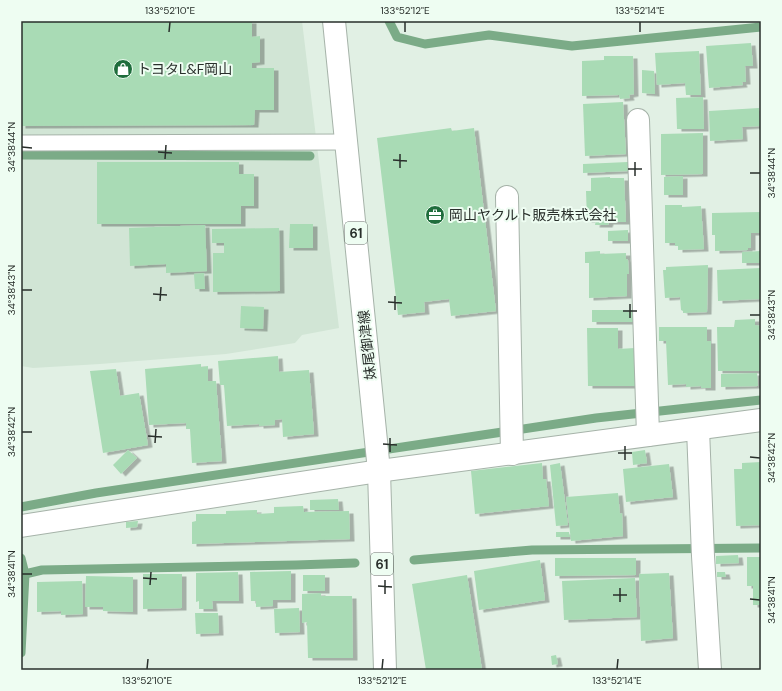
<svg xmlns="http://www.w3.org/2000/svg" width="782" height="691" font-family="'DM Sans','Noto Sans JP',sans-serif">
<style>
.built{fill:#d1e5d5}
.lines{fill:none;stroke-linecap:round;stroke-linejoin:round}
.stream{stroke:#7bab87;stroke-width:9}
.building{fill:#a9dbb5;filter:url(#shadow)}
.service-casing{stroke:#a6b3a9;stroke-width:17}
.minor-casing{stroke:#a6b3a9;stroke-width:24}
.primary-casing{stroke:#a6b3a9;stroke-width:24}
.service{stroke:#fff;stroke-width:15}
.minor{stroke:#fff;stroke-width:22}
.primary{stroke:#fff;stroke-width:22}
.ticks{fill:none;stroke:#292f2b;stroke-width:1.5}
.labels{text-anchor:middle;stroke-width:4;stroke-linejoin:round;paint-order:stroke}
.shield{fill:#eefdf2;stroke:#646d67;stroke-width:1}
.shield-label{font-size:13px;font-weight:bold;fill:#292f2b}
.poi-label{font-size:14px;fill:#292f2b;stroke:#eefdf2;text-anchor:start}
.street-label{font-size:14px;fill:#292f2b;stroke:#eefdf2}
.neatline{fill:none;stroke:#292f2b;stroke-width:1.5}
.ticks-label{font-size:10px;text-anchor:middle;fill:#292f2b}
</style>
<defs>
<filter id="shadow"><feDropShadow dx="4.5" dy="2.5" stdDeviation="0" flood-color="#0004"/></filter>
</defs>
<rect width="100%" height="100%" fill="#e1f0e4"/>
<!-- built -->
<path class="built" d="M21 21H302L339 328 302 335 295 343 226 354 100 364 33 368 21 366Z"/>
<g class="lines">
<!-- stream -->
<g class="stream">
<path d="M389 21 397 37 425 44 489 35 572 46 761 27"/>
<path d="M21 155 310 156"/>
<path d="M21 507 96 493 596 418 761 400"/>
<path d="M21 558 25 574 21 653"/>
<path d="M414 560 532 550 761 548"/>
<path d="M25 574 42 570 296 565 355 563"/>
</g>
</g>
<!-- building -->
<g class="building">
<path d="M21 21H252V37L260 36V62L252 63V68H274V110H255L254 125 21 126Z"/>
<path d="M751 43 753 66H745L746 82H742L743 85 709 88 706 46Z"/>
<path d="M699 51 701 95H686L685 83 657 85 655 53Z"/>
<path d="M604 56H633L634 94 629 95 630 98 620 99 619 95 582 96V61L604 60Z"/>
<path d="M642 70 654 71 655 94 642 93Z"/>
<path d="M703 97 704 129H677L676 98Z"/>
<path d="M623 102 626 154 585 156 583 104Z"/>
<path d="M759 108 760 126 742 127 743 139 710 141 709 111Z"/>
<path d="M451 128 452 131 474 128 496 311 451 316 449 299 424 302 425 312 398 315 377 138Z"/>
<path d="M703 133V174L661 175V134Z"/>
<path d="M97 162H239V174H254V206H241V224H97Z"/>
<path d="M628 162V171L583 173V164Z"/>
<path d="M683 176V195H664V177Z"/>
<path d="M610 177V178H624L626 222H609L608 225H595L596 220H587L586 191H591V178Z"/>
<path d="M665 205H682V207L701 206 704 249 678 250V246H675V243H665Z"/>
<path d="M761 212V233H751V248H748V250L715 251V235H712V213Z"/>
<path d="M290 224H313V248H289Z"/>
<path d="M205 225 207 271 166 273V264L130 266 129 228Z"/>
<path d="M279 228 280 291 213 292V253H224V243H212V229Z"/>
<path d="M628 230V241H608V231Z"/>
<path d="M600 251V254L626 253V259L628 260 629 274H627V296L589 298V263H585V252Z"/>
<path d="M761 251V263H742V252Z"/>
<path d="M708 265 707 312 683 313V311L681 310 680 297 665 298 663 270H666V267Z"/>
<path d="M761 268V282H760V299L718 301 717 270Z"/>
<path d="M204 273 205 289H195L194 274Z"/>
<path d="M241 306 264 307 263 329 240 328Z"/>
<rect x="592" y="310" width="41" height="12"/>
<path d="M755 319V325L761 326V371H718L717 327H734L735 320Z"/>
<path d="M659 327H707V341H711V388H701V386L686 387V384L668 385 666 341H659Z"/>
<path d="M587 328H618V349L635 348V386H588Z"/>
<path d="M278 356 279 372 309 370 314 434 283 437 282 419 275 420V425L259 426V424L227 426 224 385H220L218 361Z"/>
<path d="M201 364V367L208 366V381H216L222 461 192 463 190 429H186V423L149 425 145 369Z"/>
<path d="M116 369 120 396 139 393 148 445 103 453 90 371Z"/>
<path d="M757 373 758 386 721 387V374Z"/>
<path d="M128 450 137 458 121 474 113 465Z"/>
<path d="M645 450 647 463 633 465 632 452Z"/>
<path d="M761 462V525L736 526 734 469H742V463Z"/>
<path d="M542 463 543 479H546L549 506 475 514 471 471Z"/>
<path d="M560 463 568 525 556 526 550 465Z"/>
<path d="M669 464 673 497 626 502 623 469Z"/>
<path d="M618 493 620 514 622 513 623 536 571 541 566 497Z"/>
<path d="M338 499 339 510H310V500Z"/>
<path d="M303 506 304 512 349 511 350 539 192 544V522L196 521V514H226V511L257 510V514L274 513V507Z"/>
<path d="M138 521 137 527 126 528V522Z"/>
<path d="M556 532H569L570 537H556Z"/>
<path d="M738 555 739 563 716 564V556Z"/>
<path d="M747 557H761V605H753V586H747Z"/>
<path d="M555 558H636V575L555 576Z"/>
<path d="M540 560 545 600 479 610 474 571Z"/>
<path d="M291 571V600H273V606L256 607V601H251L250 572Z"/>
<path d="M238 572 239 601H212L213 609H199V601L196 602V573Z"/>
<path d="M717 572H725L726 577H717Z"/>
<path d="M669 573 673 638 641 641 639 574Z"/>
<path d="M143 574H182V608L143 609Z"/>
<rect x="303" y="575" width="22" height="16"/>
<path d="M467 575 482 670H426L412 584Z"/>
<path d="M86 576 133 577V612L103 611V607H85Z"/>
<path d="M635 578 637 617 564 620 562 581Z"/>
<path d="M82 581 83 614 61 615V611L37 612V582Z"/>
<path d="M321 593V596H352L353 658H308L307 622 302 623V594Z"/>
<path d="M299 608 300 632 275 633 274 609Z"/>
<path d="M195 613H218L219 633 196 634Z"/>
<path d="M556 655 558 664 552 665 551 656Z"/>
</g>
<g class="lines">
<defs>
<path id="service" d="M21 143 347 142"/>
<g id="minor">
<path d="M638 120 648 435"/>
<path d="M507 197 512 454"/>
<path d="M698 429 703 556 710 670"/>
<path d="M21 526 379 471 761 420"/>
</g>
<path id="primary" d="M334 21 379 471 385 670"/>
</defs>
<!-- service casing -->
<use href="#service" class="service-casing"/>
<!-- minor casing -->
<use href="#minor" class="minor-casing"/>
<!-- primary casing -->
<use href="#primary" class="primary-casing"/>
<!-- service -->
<use href="#service" class="service"/>
<!-- minor -->
<use href="#minor" class="minor"/>
<!-- primary -->
<use href="#primary" class="primary"/>
</g>
<!-- ticks -->
<path class="ticks" d="M169 32 170 22M405 32V22M640 32V22M22 147 32 148M158 152 172 153M165 159 166 145M393 160 407 161M400 168V154M628 169H642M750 173H760M635 176V162M22 290H32M153 294 167 295M160 301 161 287M388 302 402 303M395 310V296M623 311H637M750 315H760M630 318V304M22 432H32M148 436 162 437M155 443 156 429M383 444 397 445M390 452V438M618 453H632M750 457 760 458M625 460V446M22 574H32M143 578 157 579M150 585 151 572M378 586 392 587M385 594V580M613 595H627M750 599 760 600M620 602V588M147 669 148 659M382 669 383 659M617 669 618 659"/>
<!-- icons -->
<defs>
<symbol id="shop-disc" viewBox="-11 -11 22 22"><circle r="9.5" fill="#1f6d3c" stroke="#eefdf2"/><path d="M-5-2.5h2.3a2.7 3.5 0 0 1 5.4 0H5L5.5 6h-11ZM-1.5-2.5h3a1.5 2.3 0 0 0-3 0Z" fill="#fff"/></symbol>
<symbol id="office-disc" viewBox="-11 -11 22 22"><circle r="9.5" fill="#1f6d3c" stroke="#eefdf2"/><path d="M-6-3h4V-5.5h4V-3h4V5H-6ZM-1-4.5V-3h2v-1.5ZM-6 0V1H6V0Z" fill="#fff"/></symbol>
</defs>
<g fill-rule="evenodd">
<use href="#shop-disc" x="112" y="58" width="22" height="22"/>
<use href="#office-disc" x="424" y="204" width="22" height="22"/>
</g>
<g class="labels">
<!-- shield labels -->
<g class="shield">
<rect x="345" y="222" width="22" height="22" rx="3"/>
<rect x="371" y="553" width="22" height="22" rx="3"/>
</g>
<g class="shield-label">
<text x="356" y="238">61</text>
<text x="382" y="569">61</text>
</g>
<!-- poi labels -->
<g class="poi-label">
<text x="137" y="74">トヨタL&amp;F岡山</text>
<text x="449" y="220">岡山ヤクルト販売株式会社</text>
</g>
<!-- street labels -->
<g class="street-label">
<text transform="translate(367 345) rotate(-96)" y="5">妹尾御津線</text>
</g>
</g>
<!-- border -->
<rect width="782" height="691" fill="none" stroke="#eefdf2" stroke-width="44"/>
<rect x="22" y="22" width="738" height="647" class="neatline"/>
<g class="ticks-label">
<text x="170" y="14">133°52'10"E</text>
<text x="405" y="14">133°52'12"E</text>
<text x="640" y="14">133°52'14"E</text>
<text transform="translate(11 147) rotate(-90)" y="4">34°38'44"N</text>
<text transform="translate(771 173) rotate(-90)" y="4">34°38'44"N</text>
<text transform="translate(11 290) rotate(-90)" y="4">34°38'43"N</text>
<text transform="translate(771 315) rotate(-90)" y="4">34°38'43"N</text>
<text transform="translate(11 432) rotate(-90)" y="4">34°38'42"N</text>
<text transform="translate(771 458) rotate(-90)" y="4">34°38'42"N</text>
<text transform="translate(11 574) rotate(-90)" y="4">34°38'41"N</text>
<text transform="translate(771 600) rotate(-90)" y="4">34°38'41"N</text>
<text x="147" y="684">133°52'10"E</text>
<text x="382" y="684">133°52'12"E</text>
<text x="617" y="684">133°52'14"E</text>
</g>
</svg>
